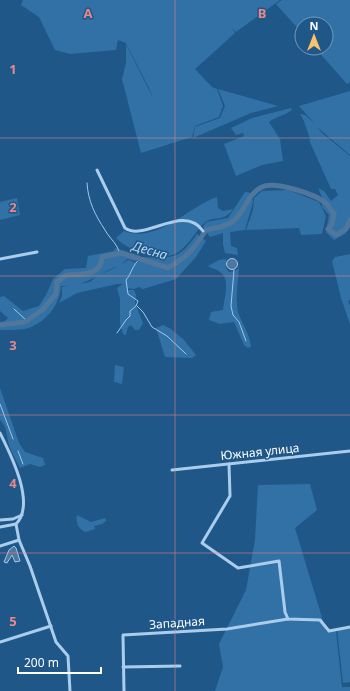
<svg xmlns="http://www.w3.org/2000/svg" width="350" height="691" font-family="'Noto Sans',sans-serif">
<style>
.green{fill:#3271a6}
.water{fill:#50779b;stroke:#9dc9ed}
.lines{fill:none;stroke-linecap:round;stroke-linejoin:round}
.stream{stroke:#9dc9ed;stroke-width:1}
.river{stroke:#50779b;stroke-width:5}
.minor{stroke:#aacdeb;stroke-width:3}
.grid{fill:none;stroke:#e88989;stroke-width:1;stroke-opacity:0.55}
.labels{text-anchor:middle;stroke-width:3;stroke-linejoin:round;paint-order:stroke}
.street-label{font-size:12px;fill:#fff;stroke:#1f5789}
.water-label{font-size:13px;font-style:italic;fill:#b6d7f2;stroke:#1f5789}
.grid-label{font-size:13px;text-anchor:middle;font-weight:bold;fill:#e88989;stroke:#1f5789;stroke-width:3;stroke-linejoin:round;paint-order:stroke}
</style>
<rect width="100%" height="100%" fill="#1f5789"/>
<!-- green -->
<g class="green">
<path d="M23 0H280L236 32 232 28 235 33 195 69 212 87 217 89 223 106 219 117 195 126 192 137 141 153 122 79 126 63V44L153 98 149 88 214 32 149 88 126 43 118 40 116 50 70 54 55 50 39 17 21 5Z"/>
<path d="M282 0H350V82L347 84 315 48H326V24H302V33L276 4Z"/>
<path d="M218 89 278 106 251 113 193 138 195 127 220 118 225 106Z"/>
<path d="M350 91V155L317 127 322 133 350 156V227L345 234 334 240 326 232 329 215 322 207V197L318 188 324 191 331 201 338 195 335 189H331L309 140 317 136 310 139 304 121 300 114 305 115 315 124 299 106Z"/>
<path d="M291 108 292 110C285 116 276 116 269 122L280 139 283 161 262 165 236 176 224 144 244 136 243 133 236 135 231 128 252 118Z"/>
<path d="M288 190 319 202 326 216 322 234 301 235 299 228 246 230 253 210 254 198 262 191Z"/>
<path d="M245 192 251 193 253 202 245 230 230 232 231 246 237 248 238 255 225 253 223 244V233L210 237 203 227 206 222 228 218Z"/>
<path d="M217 197 218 208 223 211 233 209C224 223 213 215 204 223 196 231 189 244 180 251 164 264 128 251 116 238L124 231C157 244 188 207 217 197Z"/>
<path d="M17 198 20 215 0 220V202Z"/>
<path d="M197 234 206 241 196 257 176 279 143 289 139 287 134 289 127 288 128 290H134L136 295 135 303 143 323 139 330H135L131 325 128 327 126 335 123 334 120 324V299L117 288 123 284H117L77 293 59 303 62 296V287L90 282 97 276 117 267C105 270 98 277 87 281 79 285 70 286 61 286 60 305 45 324 25 329 17 330 8 330 0 330V322L5 321 8 318 0 311V297L4 296 23 311 39 306 47 293 53 279 65 269 86 268 88 256 114 251 115 248 140 256 135 261 127 259 121 265 128 260 137 263 143 257C173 258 179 260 197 234Z"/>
<path d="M350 254V300L348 301 350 306V324L341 298 332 261 335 257Z"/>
<path d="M226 259V268L229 272 235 271 239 268C238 282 235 298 238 312 242 324 250 334 251 347L248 348 244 345 234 322 220 324 209 320 211 312 223 310C224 299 231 279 220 272 217 269 212 269 208 266L219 260Z"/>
<path d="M163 325 171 329 184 340 196 355 192 358 165 357 156 328Z"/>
<path d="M115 365 124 367 122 384 114 382Z"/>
<path d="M0 388 19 443 25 452 43 458 45 465 40 467 30 464 20 468C16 459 10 450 8 441 6 432 7 427 0 420Z"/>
<path d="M310 484 317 510 295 528 326 631H336L342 687H350V691H215L223 667 219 644 246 590 255 540 258 485Z"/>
<path d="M77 515 91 522 105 518 106 521 102 524 94 526 95 529 86 532C79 530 75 522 77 515Z"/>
<path d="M350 628V682L343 683 337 629Z"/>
</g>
<!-- water -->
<g class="water">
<circle cx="232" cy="264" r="5.5"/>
<path d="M14 546 16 548 20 561 15 562 12 555 7 563 4 562 9 550Z"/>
</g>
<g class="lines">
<!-- stream -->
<g class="stream">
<path d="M87 183C88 201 95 215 105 230 110 239 117 243 120 254"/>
<path d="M234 270 231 306 233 315 239 322 246 341"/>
<path d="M137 306 143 312 152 327 167 336 186 354"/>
<path d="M14 309 27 321"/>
<path d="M117 333 126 320 130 316V311L136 306 138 301 128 294 126 280C132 273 132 265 140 259"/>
<path d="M0 404 13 439"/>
<path d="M18 451 23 464"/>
</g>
<!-- river -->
<path class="river" d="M0 325 25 322 42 310 56 294 57 282C60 280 64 276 67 275 82 274 101 276 102 257L122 253 168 268C187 257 194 249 206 230 213 228 226 227 232 222 245 213 247 194 262 187 275 181 316 194 327 204 329 207 332 211 334 214L332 224 328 229 336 235 346 229 350 220"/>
<!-- minor -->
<g class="minor">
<path d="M97 170 125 228C145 242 183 203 203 231"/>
<path d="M0 259 37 252"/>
<path d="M0 433C11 455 36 504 16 524L0 527"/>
<path d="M229 464 230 496 202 543 238 568 279 561 285 612 288 619 320 620 329 631 350 627"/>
<path d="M172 470 350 451"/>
<path d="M0 520 13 519 22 515"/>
<path d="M19 540 30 566 56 642 68 656 70 691"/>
<path d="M0 546 19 540 16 524"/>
<path d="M0 642 51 626"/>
<path d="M123 667 180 666"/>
<path d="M124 691 123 635 227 629 288 619"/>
</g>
</g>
<!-- grid -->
<path class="grid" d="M175 0V691M0 138H350M0 276H350M0 415H350M0 553H350"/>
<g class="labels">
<!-- street labels -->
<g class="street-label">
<text transform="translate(260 452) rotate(-6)" y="4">Южная улица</text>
<text transform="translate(177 623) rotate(-4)" y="4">Западная</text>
</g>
<!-- water labels -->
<g class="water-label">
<text transform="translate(150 250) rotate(16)" y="5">Десна</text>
</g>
</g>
<g class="grid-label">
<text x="88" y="18">A</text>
<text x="262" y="18">B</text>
<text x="13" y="74">1</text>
<text x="13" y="212">2</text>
<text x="13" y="350">3</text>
<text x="13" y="488">4</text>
<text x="13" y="626">5</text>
</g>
<!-- north arrow -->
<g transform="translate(314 36)"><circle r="19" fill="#1f5789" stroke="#799ab8"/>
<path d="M0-3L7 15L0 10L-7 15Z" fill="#f9c36a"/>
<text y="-6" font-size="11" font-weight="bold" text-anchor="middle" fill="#ffffff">N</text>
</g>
<!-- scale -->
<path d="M18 667v6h83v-6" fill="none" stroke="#ffffff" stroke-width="2"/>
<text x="24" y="667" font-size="12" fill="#ffffff" stroke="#1f5789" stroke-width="3" paint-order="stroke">200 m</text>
</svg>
